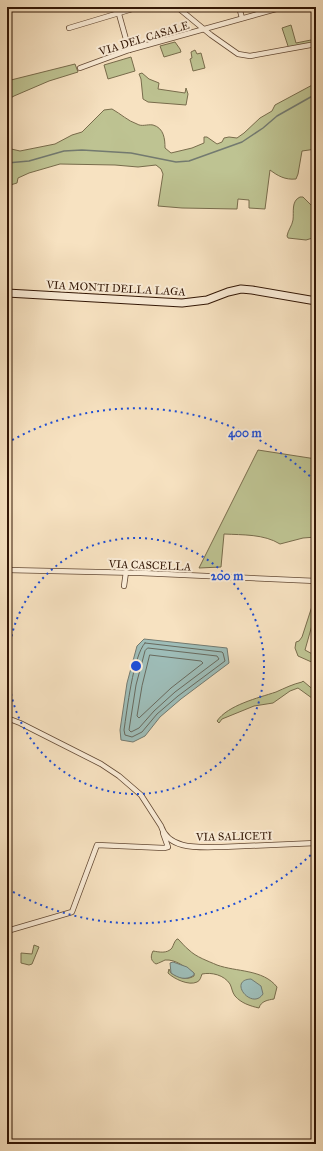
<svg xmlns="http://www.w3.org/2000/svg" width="323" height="1151" font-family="'IM FELL Great Primer',serif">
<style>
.green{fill:#bec392;stroke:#786c4c}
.water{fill:#9ebdb8;stroke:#737a70}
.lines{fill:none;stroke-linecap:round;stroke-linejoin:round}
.shore{stroke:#686a5e;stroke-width:1}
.stream{stroke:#737a70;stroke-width:1.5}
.street-casing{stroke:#634934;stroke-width:6}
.secondary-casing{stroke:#321605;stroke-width:9}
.street{stroke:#faecd7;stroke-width:4.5}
.secondary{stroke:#faecd7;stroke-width:7}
.ring{fill:none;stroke:#1d4ed8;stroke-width:2;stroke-dasharray:2 4}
.labels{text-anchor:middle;stroke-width:4;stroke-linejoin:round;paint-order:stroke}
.street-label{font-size:11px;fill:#321605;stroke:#faecd7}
.centre{fill:#1d4ed8;stroke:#faecd7;stroke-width:2}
.ring-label{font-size:12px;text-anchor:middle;font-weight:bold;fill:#1d4ed8;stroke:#faecd7;stroke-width:4;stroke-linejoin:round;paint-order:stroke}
</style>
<rect width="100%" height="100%" fill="#f7e2c1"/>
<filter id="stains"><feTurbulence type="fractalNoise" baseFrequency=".005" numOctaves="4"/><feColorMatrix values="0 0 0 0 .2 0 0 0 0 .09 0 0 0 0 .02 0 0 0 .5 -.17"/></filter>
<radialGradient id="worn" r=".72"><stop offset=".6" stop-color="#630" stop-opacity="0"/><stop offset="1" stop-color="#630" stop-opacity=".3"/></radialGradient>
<!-- green -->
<g class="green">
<path d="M291 25 296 43 316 39V43L289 49 282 28Z"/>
<path d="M175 42 180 49 181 52 164 57 160 46Z"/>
<path d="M195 50 197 54 201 53 205 68 193 71 190 59 192 58 191 52Z"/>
<path d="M131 57 135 71 108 79 104 65Z"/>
<path d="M75 64 78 72 49 81 14 96 7 100V81Z"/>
<path d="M142 73 149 79 159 83 158 89 185 93 186 88 188 94 186 105 148 102 143 99 141 79 139 74Z"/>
<path d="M316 83V149L302 151 298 174 296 179C285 180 278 176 270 170L265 209 249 208V200L238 199 237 209 182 208 158 206 163 174 161 169 156 165 138 167 115 165 60 164 29 173 18 178 17 183 7 186V148L20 151 55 144 72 135 82 132 104 110 112 109C121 114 128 121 137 124 142 127 147 124 153 125 164 128 165 139 165 148L171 153 192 148 204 143V137H207L217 144 222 142 224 138 229 137 237 138 244 133 260 118 272 111 275 105Z"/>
<path d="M300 197H303L316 210V237L306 240 288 238 287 236C288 230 292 226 293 220 294 212 291 201 300 197Z"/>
<path d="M258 450 316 459V537L303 538 280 544C264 534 243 535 224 534L221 567 199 568Z"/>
<path d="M316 594V611L305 650 316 656V664L298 656 295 648 296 642 299 641 302 637Z"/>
<path d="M303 681 316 692V701L298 688 290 691 273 703 254 706 222 719 219 723 217 721C228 705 258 698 276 692 285 688 293 684 302 682Z"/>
<path d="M177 939H178C182 943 185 947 189 950 196 957 208 961 217 965 236 972 263 969 277 987L274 999C268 1000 261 1001 259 1008 250 1006 241 1003 235 996 232 992 232 988 230 984 224 975 212 972 202 974 201 977 200 981 197 982 189 986 174 979 168 973L169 969 171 973C179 977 186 981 194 976V973C186 968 176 959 165 960 163 961 159 963 156 964 151 961 150 957 153 951 159 952 167 954 172 948 174 944 174 942 177 939Z"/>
<path d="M34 945 39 947 32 964 29 965 21 963V953L32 954Z"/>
</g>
<!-- water -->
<g class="water">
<path d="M144 639 227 648 229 663 181 699 160 717 145 736 133 742 121 740 120 730 127 683 137 646Z"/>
<path d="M173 962 187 967 194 973V975C186 981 178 978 171 973L170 963Z"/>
<path d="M251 979 261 986 263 994C252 1011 227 980 251 979Z"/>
</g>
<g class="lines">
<!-- shore -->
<g class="shore">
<path d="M145 643 222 652 223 653 225 661 178 696 157 714 142 732 132 737 125 735 124 730C127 711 133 656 145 643Z"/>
<path d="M148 648 217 656 219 659 175 692 154 711 139 728 131 732 129 730 136 685 145 651Z"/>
<path d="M150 655 201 661 203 663 171 688 139 718 137 716 142 686Z"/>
</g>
<!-- stream -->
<path class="stream" d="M7 163 29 161 64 151 82 150 131 153 176 162 189 161 242 142 263 128 277 116 316 94"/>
<defs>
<g id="street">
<path d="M117 7 129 50"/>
<path d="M177 7 211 35 238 54 250 56 316 44"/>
<path d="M239 7 242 18"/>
<path d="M69 28 139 7"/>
<path d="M80 68 129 50 283 7"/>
<path d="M7 570 141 573 316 581"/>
<path d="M124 586 126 572"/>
<path d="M7 718 20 723 101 764 119 776 141 795 161 826C169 851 201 847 222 847L316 843"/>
<path d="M7 931 72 912 97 845 164 848 168 847 163 833"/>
</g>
<path id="secondary" d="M7 293 182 303 207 300 228 292 241 289 252 290 316 301"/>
</defs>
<!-- street casing -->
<use href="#street" class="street-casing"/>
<!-- secondary casing -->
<use href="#secondary" class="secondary-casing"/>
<!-- street -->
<use href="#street" class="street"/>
<!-- secondary -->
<use href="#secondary" class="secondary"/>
</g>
<!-- distance rings -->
<g class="ring">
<circle cx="136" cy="666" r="128"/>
<path d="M315 851A257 257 0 0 1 8 889M7 443A257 257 0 0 1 315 481"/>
</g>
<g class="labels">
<!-- street labels -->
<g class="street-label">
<text transform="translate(144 38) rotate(-17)" y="4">VIA DEL CASALE</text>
<text transform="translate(116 288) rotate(3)" y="4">VIA MONTI DELLA LAGA</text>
<text transform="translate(150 565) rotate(2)" y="4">VIA CASCELLA</text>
<text transform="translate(234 836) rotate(-1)" y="4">VIA SALICETI</text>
</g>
</g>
<circle cx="136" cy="666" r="6" class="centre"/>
<g class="ring-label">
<text x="245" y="437">400 m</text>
<text x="227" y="580">200 m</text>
</g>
<!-- margin -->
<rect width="323" height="1151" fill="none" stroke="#f7e2c1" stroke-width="24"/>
<rect x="8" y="8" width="307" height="1135" fill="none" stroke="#321605" stroke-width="2"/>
<rect x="12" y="12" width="299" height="1127" fill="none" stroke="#321605"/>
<rect width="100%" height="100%" filter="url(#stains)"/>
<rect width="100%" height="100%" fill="url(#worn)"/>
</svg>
